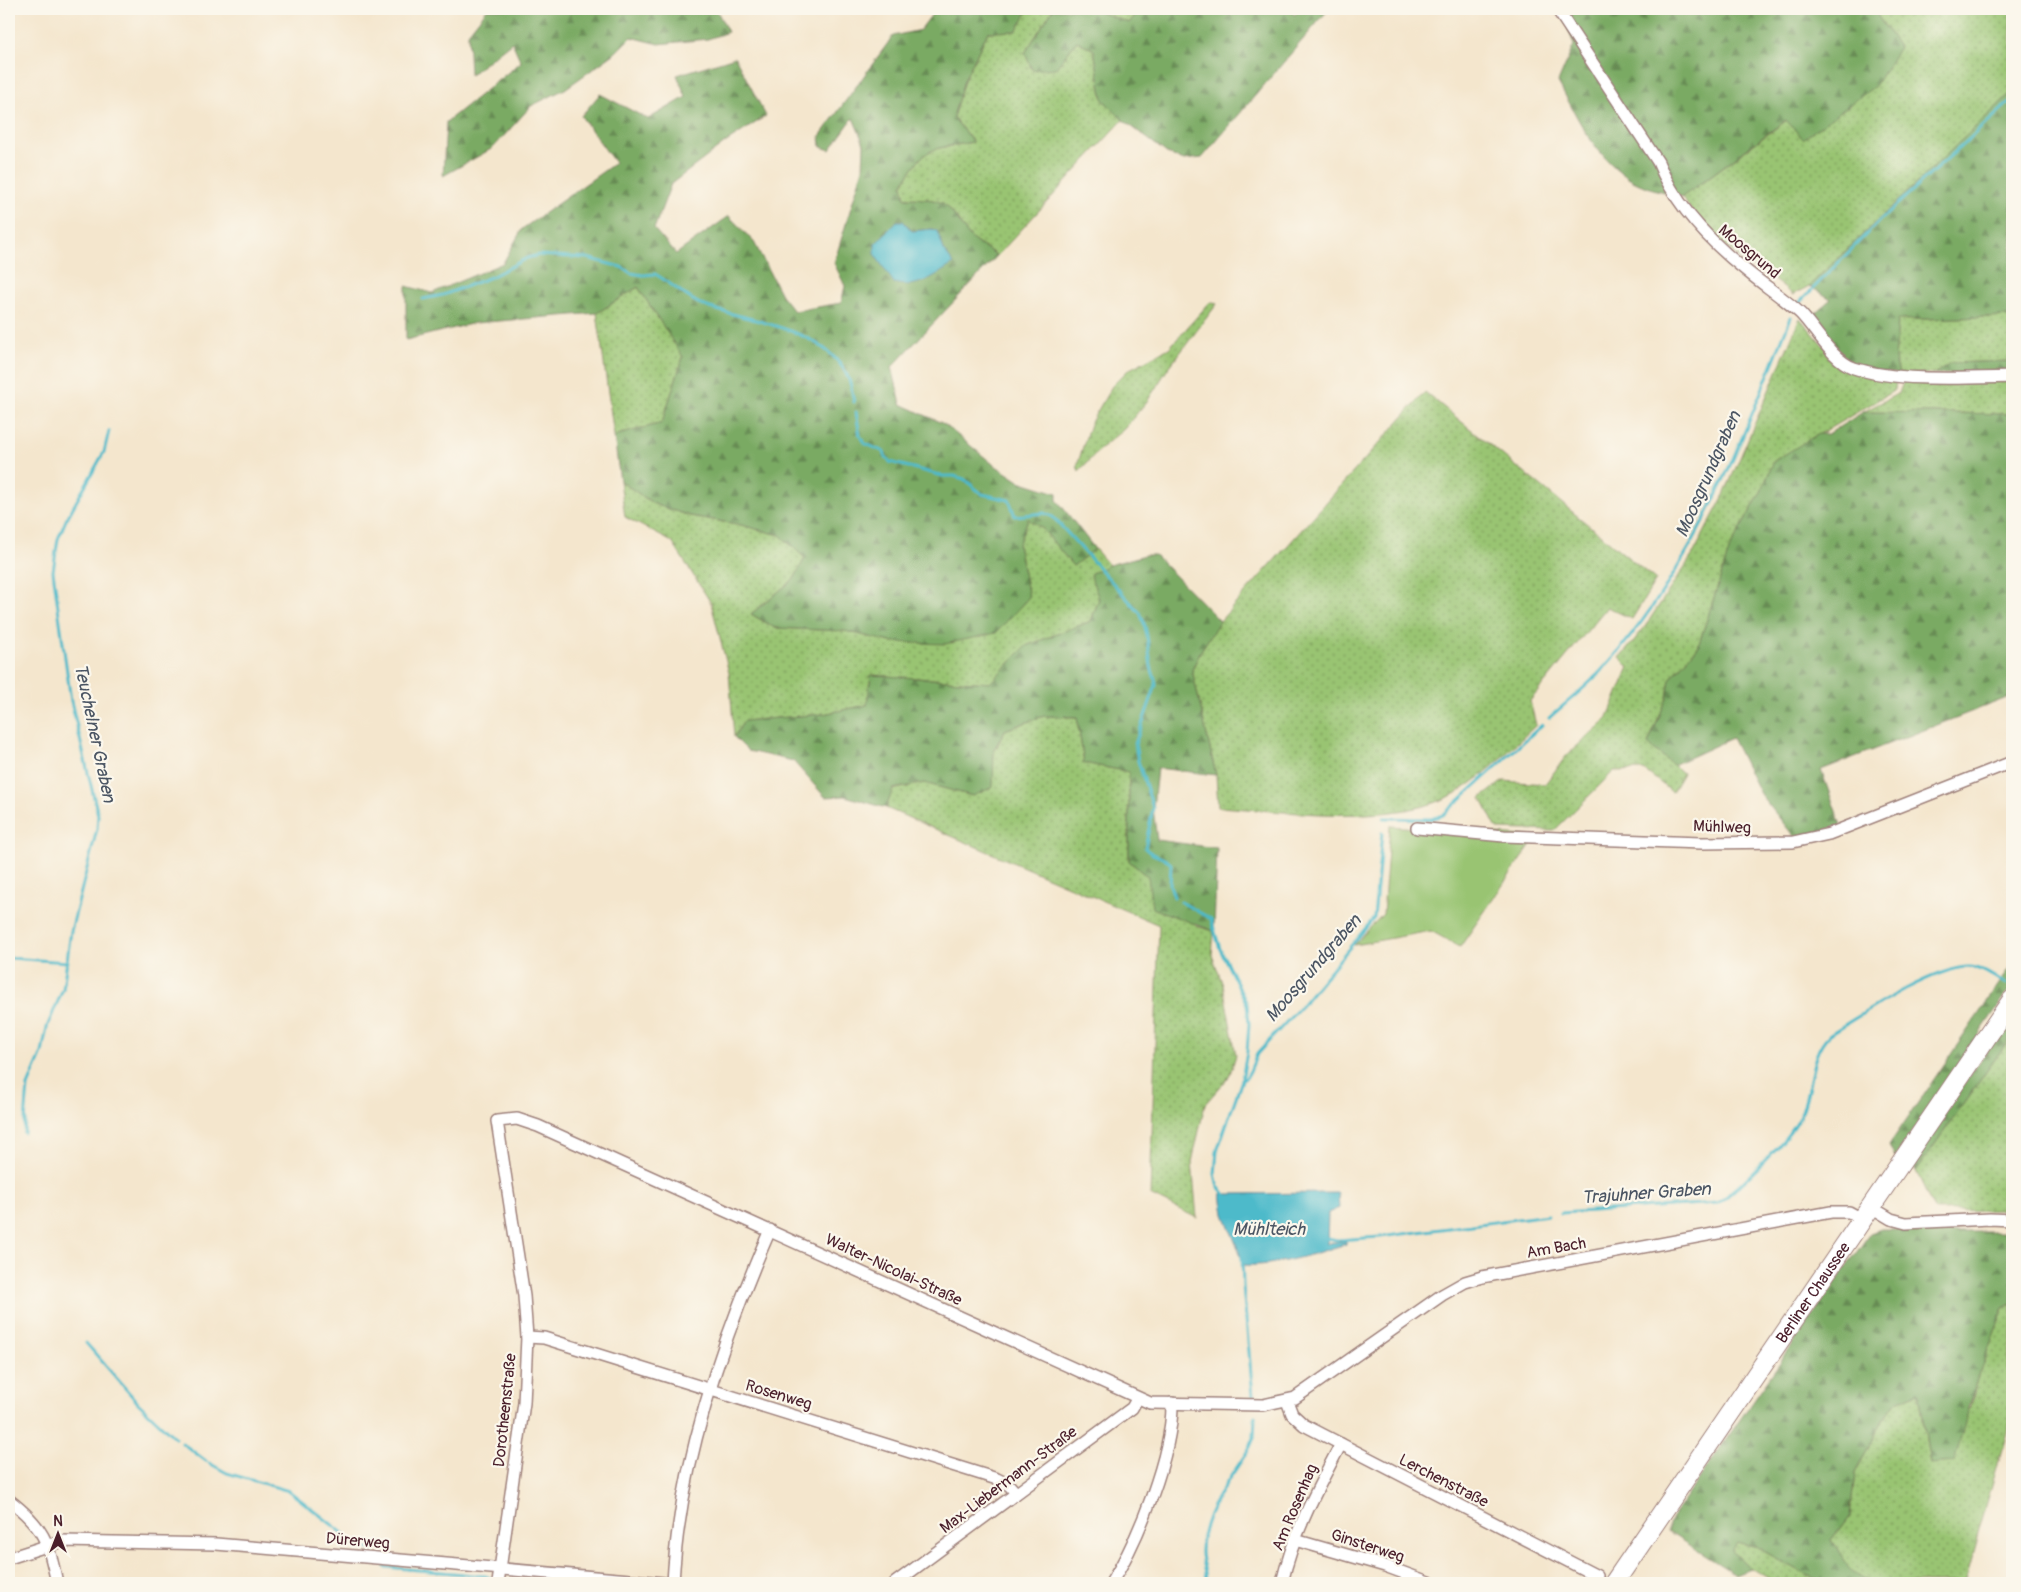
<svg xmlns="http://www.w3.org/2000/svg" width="2021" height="1592" font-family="Pangolin,sans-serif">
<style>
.grass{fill:url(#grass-dots);stroke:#72724e}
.forest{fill:url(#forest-firs);stroke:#626448;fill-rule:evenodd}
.garden{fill:#99c472;stroke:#72724e}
.water{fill:#4ebaca;stroke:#4c6c7a}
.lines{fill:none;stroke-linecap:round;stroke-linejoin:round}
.stream{stroke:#4ebaca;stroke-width:3}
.minor-casing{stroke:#9f827c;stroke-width:14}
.primary-casing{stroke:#9f827c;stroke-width:21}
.minor{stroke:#fff;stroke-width:11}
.primary{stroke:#fff;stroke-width:19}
.labels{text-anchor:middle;stroke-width:4.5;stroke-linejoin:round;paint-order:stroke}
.street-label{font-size:16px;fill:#4a1f2b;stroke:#fbf7ec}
.water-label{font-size:18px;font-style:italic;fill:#4b5563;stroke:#fbf7ec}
</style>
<defs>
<pattern id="grass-dots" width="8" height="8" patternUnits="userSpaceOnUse" patternTransform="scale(1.25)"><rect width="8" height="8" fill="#99c472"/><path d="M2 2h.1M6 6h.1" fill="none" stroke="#7f9f5e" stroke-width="1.8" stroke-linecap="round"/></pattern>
<pattern id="forest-firs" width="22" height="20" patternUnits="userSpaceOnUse" patternTransform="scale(1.25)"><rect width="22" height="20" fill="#7aaa64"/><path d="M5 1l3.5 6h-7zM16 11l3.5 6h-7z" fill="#668a53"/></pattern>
</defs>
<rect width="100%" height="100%" fill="#fbf7ec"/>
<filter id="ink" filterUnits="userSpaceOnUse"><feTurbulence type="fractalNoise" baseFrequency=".02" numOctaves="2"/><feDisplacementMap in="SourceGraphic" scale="10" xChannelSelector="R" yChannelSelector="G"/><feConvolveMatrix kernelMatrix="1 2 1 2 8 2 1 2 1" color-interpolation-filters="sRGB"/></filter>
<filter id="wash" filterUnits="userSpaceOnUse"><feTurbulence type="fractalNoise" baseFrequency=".0096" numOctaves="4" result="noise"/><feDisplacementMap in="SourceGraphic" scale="20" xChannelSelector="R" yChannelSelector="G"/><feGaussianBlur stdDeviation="1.12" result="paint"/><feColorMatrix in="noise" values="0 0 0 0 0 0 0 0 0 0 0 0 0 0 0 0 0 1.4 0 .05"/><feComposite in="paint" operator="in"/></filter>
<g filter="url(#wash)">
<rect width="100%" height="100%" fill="#f4e6cd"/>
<!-- grass -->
<g class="grass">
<path d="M1029 9H1053L1025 53 1056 68 1077 41 1094 50 1103 100 1123 120 997 256C989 249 976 244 971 238 943 204 954 199 905 198L902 185 915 164 929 150 973 142 953 117 964 80 988 32 1015 31Z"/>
<path d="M1092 9H1140L1129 23Z"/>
<path d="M1873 9H2011L2012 92 1809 286 1793 295 1765 273 1746 264 1700 223 1682 197 1787 120 1899 47Z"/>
<path d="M638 287 683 357 662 423 614 436 597 313Z"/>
<path d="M1210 302 1217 304 1167 370 1148 400 1124 429 1102 447 1079 471 1077 466 1090 424 1112 386 1128 370 1169 348Z"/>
<path d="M2012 316V361L1950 363 1934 374H1899L1895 359 1898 320Z"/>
<path d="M1800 318 1829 352 1896 379 1895 390 1774 461 1761 492 1730 548 1698 647 1670 679 1667 698 1648 744 1683 773 1672 792 1644 770 1614 771 1554 831 1497 829 1481 798 1503 781 1545 784 1567 755 1607 719 1629 667 1620 658 1644 628 1692 556 1724 495Z"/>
<path d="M2012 379V414L1863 412 1899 393 1904 380Z"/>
<path d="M1425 392 1656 580 1632 619 1607 607 1530 701 1536 725C1511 748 1487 775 1458 792 1400 828 1285 811 1218 807L1216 775 1192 670 1200 652 1220 621Z"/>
<path d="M620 481 654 504 690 516 737 524 780 535 806 559 794 579 751 614 775 628 845 631 891 642 1029 597 1018 545 1028 519 1042 528 1073 566 1095 549 1109 565 1091 574 1099 599 1091 621 1026 646 990 683 871 675 867 705 823 714 744 721 734 737 729 673 711 603 672 542 625 517Z"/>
<path d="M1044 716 1077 717 1084 763 1129 772V861L1148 877 1196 926 1214 931 1212 955 1223 985 1236 1055 1229 1077 1205 1104 1192 1162 1197 1218 1150 1195 1159 925 886 808 892 790 924 783 973 796 1005 730Z"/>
<path d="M2012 1035V1210L1935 1211 1916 1171Z"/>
<path d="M2012 1303V1341L2007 1367 2012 1369V1415L1964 1583H1874C1851 1578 1842 1559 1832 1540L1850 1516 1855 1472 1883 1420 1897 1401 1919 1393 1930 1464 1971 1407 1977 1379 2004 1307Z"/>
<path d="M1736 1543 1758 1548 1822 1583H1777L1750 1568 1732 1551Z"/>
</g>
<!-- forest -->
<g class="forest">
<path d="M487 9H716L728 32 708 39 659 44 631 37 614 54 565 89 531 106 493 148 443 176 446 122 521 62 512 42 470 75 468 33Z"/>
<path d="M936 9H1029L1016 31 988 32 964 80 953 117 973 142C929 150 926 145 902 185L905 198C954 199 943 204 971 238 976 244 989 249 997 256L892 367 901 404 944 424 993 464 1019 481 1057 493V500L1095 549 1073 566 1042 528 1028 519 1018 545 1029 597 996 633 945 644 891 642 845 631 775 628 751 614 794 579 805 558 780 535 737 524 690 516 654 504 620 481 614 436 662 423 683 357 638 287 597 313 475 323 406 340V286L432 293 503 263 522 229 615 163 581 116 600 94 648 119 686 97 677 75 735 57 766 116 725 143 671 184 654 229 676 254 729 216 754 242 781 295 794 311 841 303 845 286 834 263 863 168 864 144 853 118 830 150 821 147 820 136 893 36 920 30ZM903 221 912 231 932 229 937 231 945 252 953 263 875 244Z"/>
<path d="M1053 9H1092L1129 23 1140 9H1291L1294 15 1301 9H1329L1202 158 1184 160 1168 154 1123 120 1103 100 1094 50 1077 41 1056 68 1032 70 1025 53Z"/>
<path d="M1561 9H1873L1899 47 1875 86 1803 139 1786 120 1682 197C1665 192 1643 188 1628 178 1591 151 1579 120 1558 82L1574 45Z"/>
<path d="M2012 92V316L1898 320 1895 359 1899 374C1865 368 1850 368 1828 339 1822 332 1816 325 1814 316L1818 310 1831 299 1809 286Z"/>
<path d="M2012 361V374H1934L1950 363Z"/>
<path d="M1863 412 2012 414V696L1821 770 1841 825 1796 839 1760 794 1732 738 1673 765 1648 744 1667 698 1670 679 1698 647 1730 548 1761 492 1774 461 1818 434H1828Z"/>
<path d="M1145 555H1155L1220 621 1200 652 1192 670 1216 775 1157 768 1153 808 1157 840 1217 848 1214 931 1152 908 1148 877 1129 861V772L1084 763 1077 717 1044 716 1005 730 994 750 993 787 973 796 924 783 893 789 886 808 845 796 825 797 793 761 748 751 734 737 744 721 823 714 867 705 871 675 990 683 1026 646 1091 621 1099 599 1090 574 1109 565Z"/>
<path d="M2012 965V986L1895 1157 1889 1145Z"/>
<path d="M2012 1014V1035L1916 1171 1911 1162Z"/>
<path d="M1881 1229H1921L1938 1232H2012V1303L2004 1307 1977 1379 1954 1462 1930 1464 1919 1393 1897 1401 1883 1420 1855 1472 1850 1516 1832 1540C1842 1559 1852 1578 1874 1583H1822L1758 1548 1737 1543 1732 1551 1750 1568 1735 1574 1668 1532V1523L1870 1233Z"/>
</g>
<!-- garden -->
<path class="garden" d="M1390 826 1536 837 1460 947 1431 931 1354 945 1383 914Z"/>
<!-- water -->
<g class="water">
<path d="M897 221H903L912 231 932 229 937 231 945 252 954 264C933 276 918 290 894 283L875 255V244Z"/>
<path d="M1338 1193 1339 1208 1328 1213 1327 1243 1346 1241V1244C1313 1254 1276 1267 1242 1265V1259L1224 1214 1221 1194Z"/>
</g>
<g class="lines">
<!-- stream -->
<g class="stream">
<path d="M423 299 443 295 491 277 527 258 539 255 587 258 621 267 631 273 643 275 655 274C673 284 690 302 710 308 753 321 830 330 849 380 852 387 852 395 854 402"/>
<path d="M1798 304 1881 219 2012 100"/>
<path d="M856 412 860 436 864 443 884 452 886 458 890 462 943 476H954L964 479 982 494 1009 500 1015 516 1044 513 1053 517 1140 613C1148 629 1148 648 1151 666 1152 673 1156 678 1156 685L1135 744 1138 761 1153 808 1145 848C1152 857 1163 855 1171 864L1170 885 1174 897"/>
<path d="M1549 718C1566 703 1584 689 1600 672 1695 570 1740 444 1791 317"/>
<path d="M1384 818 1431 819 1443 815 1542 725"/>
<path d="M1181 902 1211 919 1220 949 1247 1004 1249 1024 1247 1051 1242 1080 1217 1151 1215 1174 1218 1187 1228 1197"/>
<path d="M9 958 68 962"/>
<path d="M1242 1080 1246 1078 1250 1071 1257 1054 1302 1005 1374 918 1382 833"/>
<path d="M24 1133 28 1086 42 1053 47 1027 63 989 71 931 97 829 98 815 71 701 53 571 58 539 66 520 104 452 109 431"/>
<path d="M1561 1213 1718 1203C1739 1188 1786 1142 1798 1120 1813 1094 1807 1055 1830 1034 1864 1013 1930 969 1968 967 1981 967 1995 978 2006 984"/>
<path d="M1323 1237 1337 1240 1380 1237 1548 1215"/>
<path d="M1242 1255 1243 1286 1253 1396"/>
<path d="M86 1343 138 1403 175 1438"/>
<path d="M182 1443 206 1461"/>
<path d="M209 1463 227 1473 289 1491 344 1534"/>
<path d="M353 1542 374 1551"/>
<path d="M34 1558 41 1556"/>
<path d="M385 1567 486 1576 490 1578V1583"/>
<path d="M1206 1583C1207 1572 1201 1563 1201 1553 1200 1512 1231 1479 1250 1447L1254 1438 1255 1416"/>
</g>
</g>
</g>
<g filter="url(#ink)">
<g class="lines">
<defs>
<g id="minor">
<path d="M1557 9 1658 162C1676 207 1710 242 1748 272 1765 286 1785 299 1801 314 1817 331 1832 360 1854 368 1895 382 1968 378 2012 377"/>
<path d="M1417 828 1504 836 1701 843 1793 842 1829 834 2012 762"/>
<path d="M1871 1207 1891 1219 1906 1223 1990 1219 2012 1220"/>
<path d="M527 1337 544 1338 997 1479 1009 1485 1016 1493"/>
<path d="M1287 1401 1292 1414 1304 1425 1597 1576"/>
<path d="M9 1500C44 1527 48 1541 57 1583"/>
<path d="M1295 1540 1385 1566 1431 1583"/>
<path d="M9 1558 62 1541 216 1544 664 1583"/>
<path d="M498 1583 524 1403 527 1337 524 1296 497 1121 517 1119 538 1126 1150 1403 1263 1405 1295 1398 1442 1295 1465 1282 1482 1277 1831 1212H1849L1862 1219"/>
<path d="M673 1583C679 1466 723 1337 770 1230"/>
<path d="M895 1583 1132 1408 1137 1399"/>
<path d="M1111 1583C1138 1541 1173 1453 1172 1403"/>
<path d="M1282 1583C1293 1534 1317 1489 1341 1444"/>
</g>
<g id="primary">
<path id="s1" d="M1614 1583 2012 1000"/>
</g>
</defs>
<!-- minor casing -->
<use href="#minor" class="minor-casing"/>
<!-- primary casing -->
<use href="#primary" class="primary-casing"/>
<!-- minor -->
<use href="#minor" class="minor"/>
<!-- primary -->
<use href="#primary" class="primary"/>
</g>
</g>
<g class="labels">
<!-- street labels -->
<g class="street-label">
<text transform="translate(1750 251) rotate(40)" y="6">Moosgrund</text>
<text transform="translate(1722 826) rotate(2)" y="6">Mühlweg</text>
<text transform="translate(1556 1247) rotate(-10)" y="6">Am Bach</text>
<text transform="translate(894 1269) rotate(25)" y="6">Walter-Nicolai-Straße</text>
<text dy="6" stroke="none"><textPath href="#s1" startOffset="352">Berliner Chaussee</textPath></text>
<text transform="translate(779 1394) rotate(17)" y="6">Rosenweg</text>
<text transform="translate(504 1410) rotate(-84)" y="6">Dorotheenstraße</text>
<text transform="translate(1008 1479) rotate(-37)" y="6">Max-Liebermann-Straße</text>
<text transform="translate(1444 1480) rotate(27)" y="6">Lerchenstraße</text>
<text transform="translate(1294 1507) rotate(-67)" y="6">Am Rosenhag</text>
<text transform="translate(358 1540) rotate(5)" y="6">Dürerweg</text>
<text transform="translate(1368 1545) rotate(18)" y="6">Ginsterweg</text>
</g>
<!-- water labels -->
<g class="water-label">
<text transform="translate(1708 474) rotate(-66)" y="6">Moosgrundgraben</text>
<text transform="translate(95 733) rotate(78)" y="6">Teuchelner Graben</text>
<text transform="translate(1313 968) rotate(-49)" y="6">Moosgrundgraben</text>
<text transform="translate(1646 1193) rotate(-4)" y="6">Trajuhner Graben</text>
<text x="1269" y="1235">Mühlteich</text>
</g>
</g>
<!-- margin -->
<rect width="2021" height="1592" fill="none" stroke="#fbf7ec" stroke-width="30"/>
<!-- north arrow -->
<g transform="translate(58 1534)" stroke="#fbf7ec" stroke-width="4" paint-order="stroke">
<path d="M0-4L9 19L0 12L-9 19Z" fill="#4a1f2b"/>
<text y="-8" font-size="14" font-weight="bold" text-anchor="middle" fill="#4a1f2b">N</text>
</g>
</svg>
